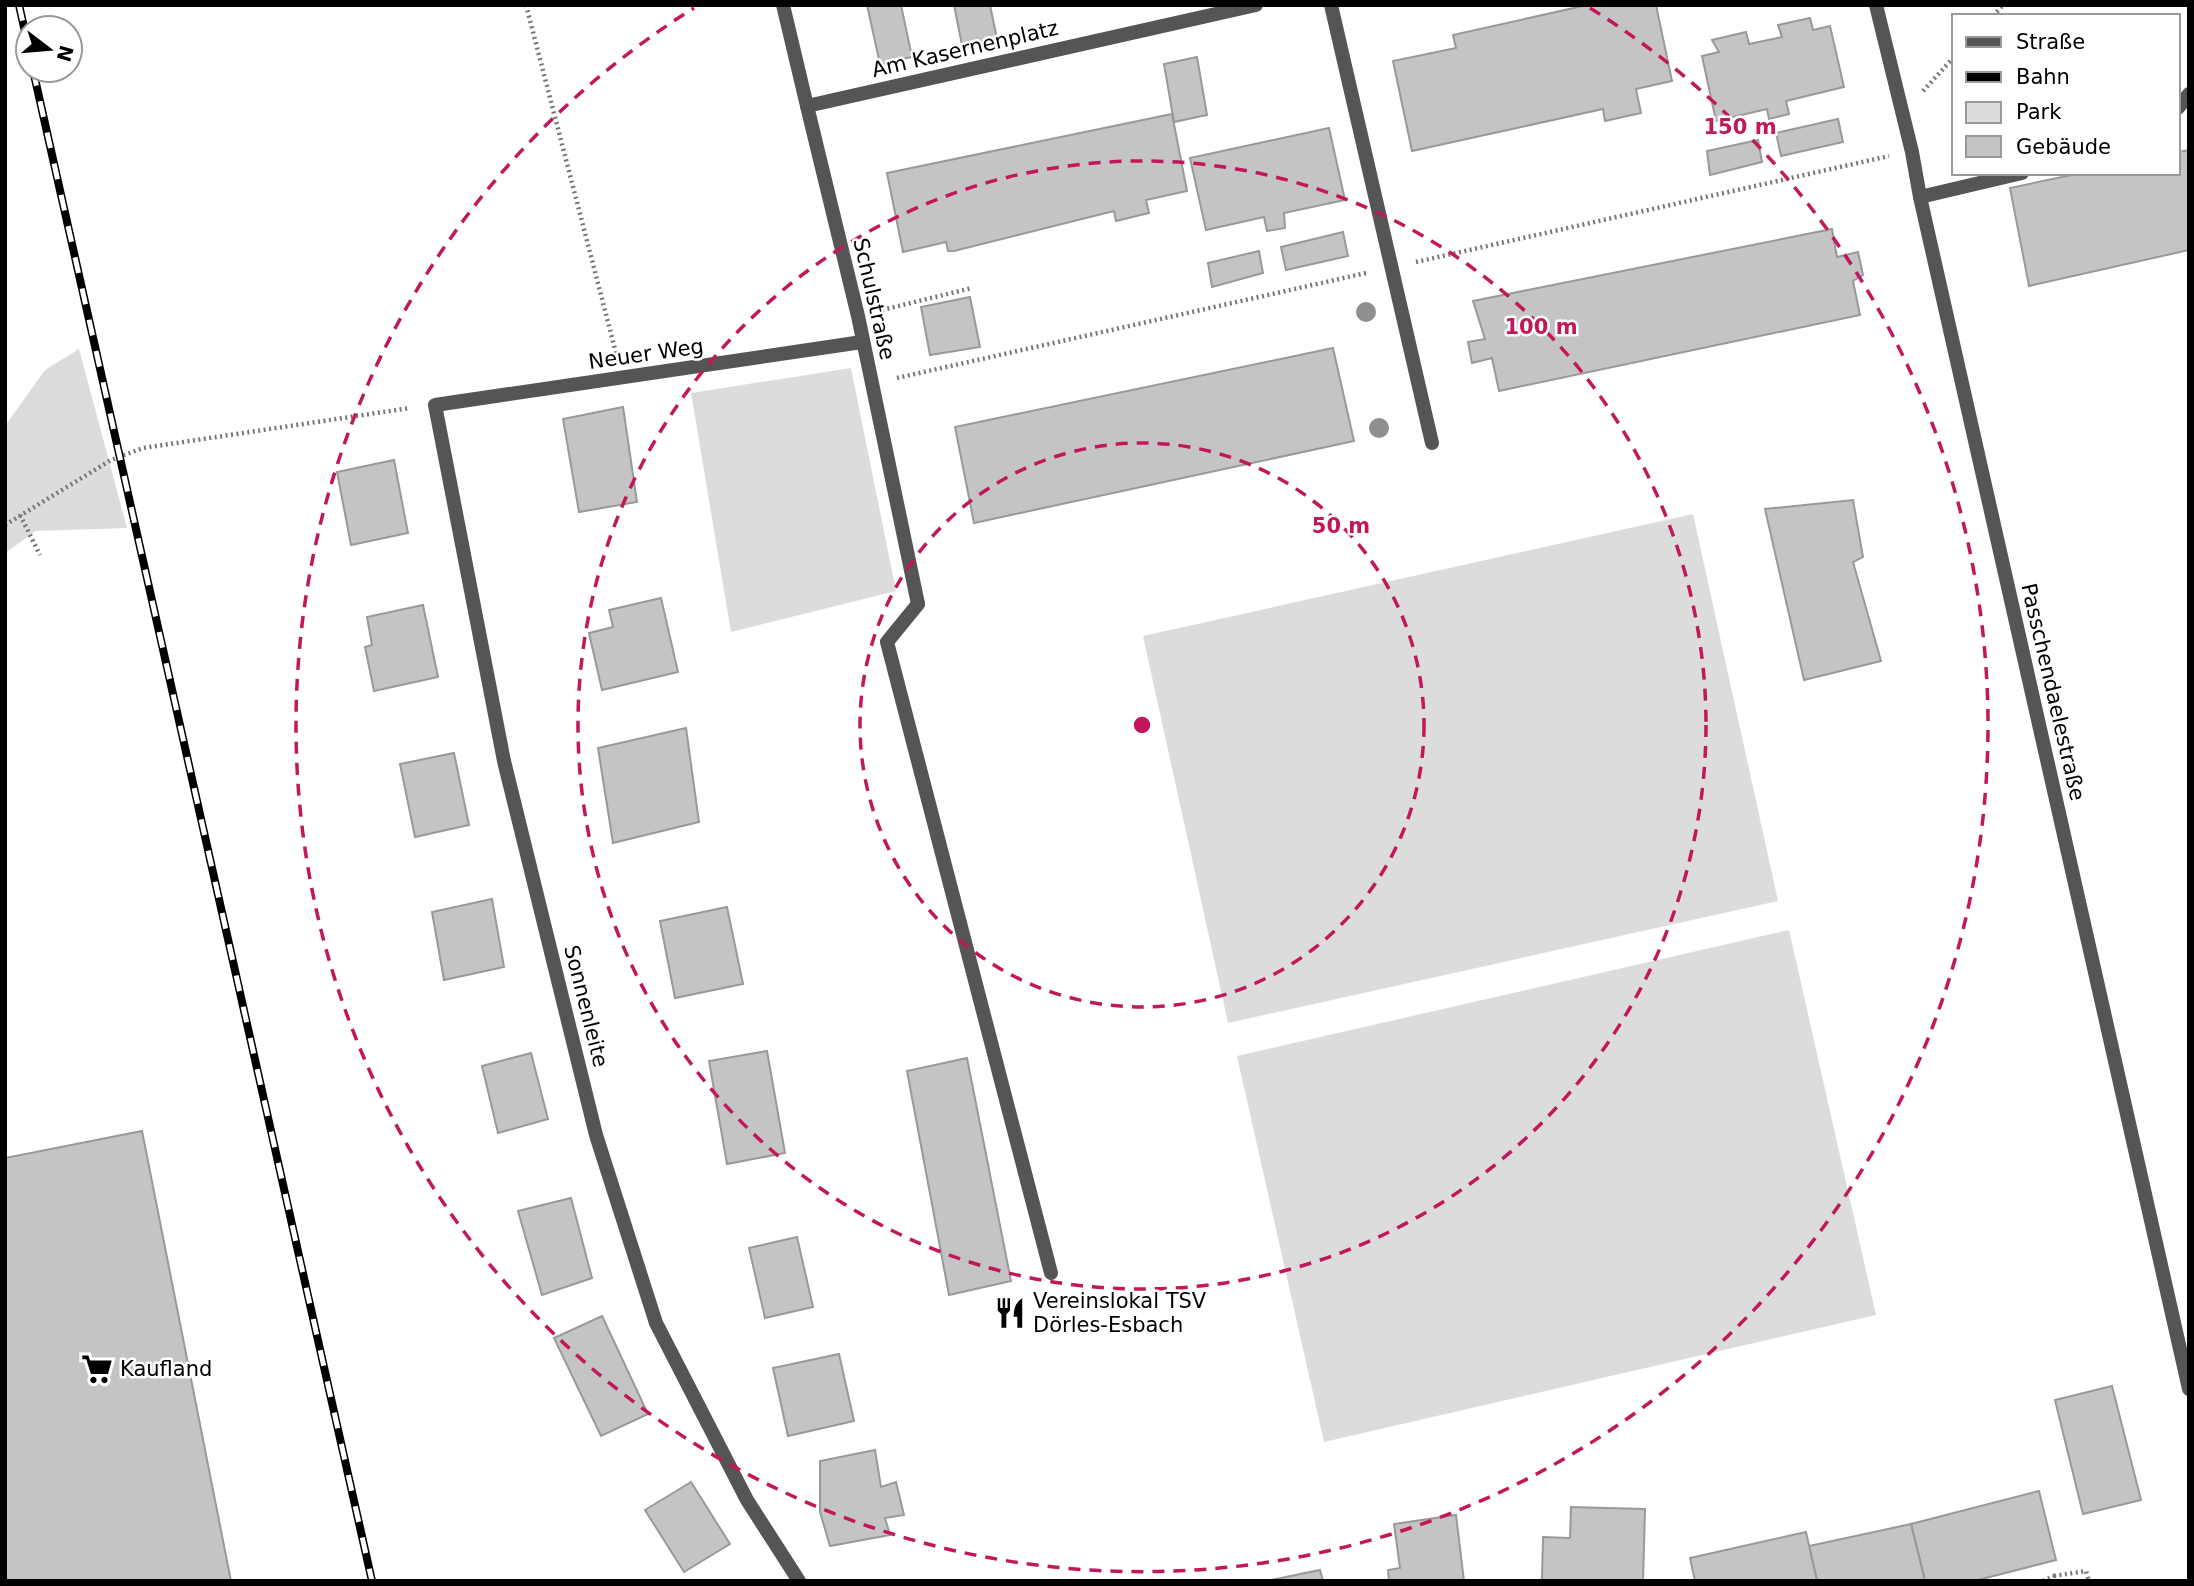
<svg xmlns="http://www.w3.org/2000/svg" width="2194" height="1586" font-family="'DejaVu Sans',sans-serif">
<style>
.green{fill:#dcdcdc}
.building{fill:#c4c4c4;stroke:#999;stroke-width:2}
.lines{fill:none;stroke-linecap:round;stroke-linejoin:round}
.path{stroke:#777;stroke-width:4.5;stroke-dasharray:2 3.5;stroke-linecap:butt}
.service{stroke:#555;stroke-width:14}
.minor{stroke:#555;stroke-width:14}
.rail-casing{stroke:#000;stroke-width:8}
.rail{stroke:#fff;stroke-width:5;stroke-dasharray:16;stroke-linecap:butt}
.tree{fill:#8f8f8f}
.ring{fill:none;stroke:#c2185b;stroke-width:3.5;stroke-dasharray:12 9}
.labels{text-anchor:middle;stroke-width:5;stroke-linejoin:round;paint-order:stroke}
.street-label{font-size:21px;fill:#000;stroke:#fff}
.poi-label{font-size:21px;fill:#000;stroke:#fff;text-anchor:start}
.centre{fill:#c2185b;stroke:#fff;stroke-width:3.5}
.ring-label{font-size:21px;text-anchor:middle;font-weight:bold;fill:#c2185b;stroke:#fff;stroke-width:5;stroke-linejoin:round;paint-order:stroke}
</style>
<rect width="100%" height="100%" fill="#fff"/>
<!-- green -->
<g class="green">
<path d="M79 349 127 528 36 531 5 553V426L45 370Z"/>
<path d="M851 368 896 591 731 632 691 393Z"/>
<path d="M1693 514 1778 901 1228 1023 1143 636Z"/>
<path d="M1789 930 1876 1315 1324 1442 1237 1056Z"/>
</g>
<!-- building -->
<g class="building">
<path d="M867 5H901L912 57 880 64Z"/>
<path d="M954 5H990L997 39 962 45Z"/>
<path d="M1587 5H1656L1672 81 1636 89 1641 113 1605 121 1603 109 1412 151 1393 61 1456 48 1453 35Z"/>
<path d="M1810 18 1813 30 1830 26 1844 87 1786 101 1789 114 1769 119 1767 109 1716 121 1702 56 1719 52 1712 40 1746 32 1749 44 1782 37 1778 25Z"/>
<path d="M1197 57 1207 115 1174 122 1164 64Z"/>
<path d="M1172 114 1187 191 1146 200 1149 213 1116 221 1114 211 954 251H948L946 242 903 252 887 173Z"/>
<path d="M1838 119 1843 142 1781 156 1776 133Z"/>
<path d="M1329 128 1345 200 1284 213 1285 228 1267 231 1264 217 1206 230 1190 158Z"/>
<path d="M1758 140 1762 162 1710 175 1707 151Z"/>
<path d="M2189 150V250L2029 286 2010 188 2081 173H2178V152Z"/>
<path d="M1832 229 1837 257 1858 252 1863 275 1853 281 1860 315 1499 391 1492 358 1472 363 1468 342 1485 339 1473 301Z"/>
<path d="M1343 232 1348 256 1286 270 1281 247Z"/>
<path d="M1259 251 1263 273 1212 287 1208 263Z"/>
<path d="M970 297 980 347 930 355 921 307Z"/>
<path d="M1333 348 1354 441 974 523 955 427Z"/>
<path d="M623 407 637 502 579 512 563 419Z"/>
<path d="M394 460 408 533 351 545 337 472Z"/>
<path d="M1853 500 1863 557 1853 562 1881 661 1804 680 1765 509Z"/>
<path d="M661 598 678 672 602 690 589 633 613 627 609 610Z"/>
<path d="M423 605 438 677 374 691 365 647 372 645 367 617Z"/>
<path d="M686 728 699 822 613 843 598 748Z"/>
<path d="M454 753 469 825 415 837 400 764Z"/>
<path d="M492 899 504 967 444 980 432 912Z"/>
<path d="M727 907 743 984 675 998 660 921Z"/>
<path d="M767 1051 785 1153 727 1164 709 1061Z"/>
<path d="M531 1053 548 1119 498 1133 482 1066Z"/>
<path d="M967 1058 1011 1281 949 1295 907 1071Z"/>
<path d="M142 1131 231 1581H5V1158Z"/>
<path d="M571 1198 592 1278 542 1295 518 1211Z"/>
<path d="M797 1237 813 1307 765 1318 749 1248Z"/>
<path d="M602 1316 648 1414 601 1436 554 1338Z"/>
<path d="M839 1354 854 1421 788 1436 773 1368Z"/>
<path d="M2112 1386 2141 1500 2083 1514 2055 1400Z"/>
<path d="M875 1450 881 1487 896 1482 904 1515 885 1518 890 1535 830 1546 820 1512V1461Z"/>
<path d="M691 1482 730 1544 684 1572 645 1510Z"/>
<path d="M2039 1491 2056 1560 1974 1581H1925L1911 1524Z"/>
<path d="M1571 1507 1645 1509 1643 1581H1542L1543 1537 1570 1538Z"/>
<path d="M1456 1515 1464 1581H1389L1388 1570 1400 1568 1394 1524Z"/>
<path d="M1911 1524 1925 1581H1817L1809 1546Z"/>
<path d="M1806 1532 1817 1581H1695L1690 1558Z"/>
<path d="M1320 1570 1323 1581H1266Z"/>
</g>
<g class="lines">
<!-- path -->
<g class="path">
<path d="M526 5 616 353"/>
<path d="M1993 16 2003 5"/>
<path d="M1923 91 1954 57"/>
<path d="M1416 262 1889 156"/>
<path d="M882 310 972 288"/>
<path d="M897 378 1366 273"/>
<path d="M20 515 40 555"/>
<path d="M5 525 111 460 143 448 410 408"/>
<path d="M2054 1576 2086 1571 2089 1581"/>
<path d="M2043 1581 2054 1576 2055 1581"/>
</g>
<!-- service -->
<g class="service">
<path d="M783 5 807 106"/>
<path d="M2178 108 2189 94"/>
<path d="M1920 197 2022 173"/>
<path d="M918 604 887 642 1051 1273"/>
</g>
<!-- minor -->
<g class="minor">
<path d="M1331 5 1432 443"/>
<path d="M1876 5 1912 152 1920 197 2189 1389"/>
<path d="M918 604 858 316 807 106 1256 5"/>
<path d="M799 1581 747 1500 656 1323 596 1135 504 761 435 405 862 342"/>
</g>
<defs>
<g id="rail">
<path d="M19 5 28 45"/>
<path d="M33 70 372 1581"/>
</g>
</defs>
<!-- rail casing -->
<use href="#rail" class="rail-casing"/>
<!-- rail -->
<use href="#rail" class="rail"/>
</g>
<!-- trees -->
<g class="tree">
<circle cx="1366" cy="312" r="10"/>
<circle cx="1379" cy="428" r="10"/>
</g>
<!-- distance rings -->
<g class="ring">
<circle cx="1142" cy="725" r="282"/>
<circle cx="1142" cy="725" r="564"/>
<path d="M1590 8A846 846 0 1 1 694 8"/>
</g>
<!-- icons -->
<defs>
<symbol id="restaurant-bare" viewBox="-9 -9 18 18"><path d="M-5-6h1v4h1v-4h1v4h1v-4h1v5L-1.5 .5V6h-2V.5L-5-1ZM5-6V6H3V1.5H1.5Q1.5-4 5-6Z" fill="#000" stroke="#fff" stroke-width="2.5" paint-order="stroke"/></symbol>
<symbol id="supermarket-bare" viewBox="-9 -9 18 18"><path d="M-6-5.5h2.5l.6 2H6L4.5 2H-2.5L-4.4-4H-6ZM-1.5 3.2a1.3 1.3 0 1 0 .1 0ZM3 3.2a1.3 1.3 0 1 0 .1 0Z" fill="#000" stroke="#fff" stroke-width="2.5" paint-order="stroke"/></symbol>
</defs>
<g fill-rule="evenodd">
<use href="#restaurant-bare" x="988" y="1291" width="44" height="44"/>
<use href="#supermarket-bare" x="75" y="1347" width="44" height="44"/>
</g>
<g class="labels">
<!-- street labels -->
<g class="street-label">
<text transform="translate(965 49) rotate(-13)" y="7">Am Kasernenplatz</text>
<text transform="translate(874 299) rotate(77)" y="7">Schulstraße</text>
<text transform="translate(646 354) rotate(-8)" y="7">Neuer Weg</text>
<text transform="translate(2053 692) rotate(77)" y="7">Passchendaelestraße</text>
<text transform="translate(586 1006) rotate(76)" y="7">Sonnenleite</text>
</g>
<!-- poi labels -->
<g class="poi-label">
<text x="1033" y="1308">Vereinslokal TSV<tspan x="1033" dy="24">Dörles-Esbach</tspan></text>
<text x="120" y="1376">Kaufland</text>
</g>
</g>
<circle cx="1142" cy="725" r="10" class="centre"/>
<g class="ring-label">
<text x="1740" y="134">150 m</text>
<text x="1541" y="334">100 m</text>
<text x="1341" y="533">50 m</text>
</g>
<!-- border -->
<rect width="2194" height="1586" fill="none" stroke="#000000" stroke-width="14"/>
<!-- legend -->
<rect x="1952" y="14" width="228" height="161" fill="#ffffff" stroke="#999999" stroke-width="2"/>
<rect x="1966" y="37" width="35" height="10" fill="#555555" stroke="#999999" stroke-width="2"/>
<text x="2016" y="49" font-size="21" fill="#000000">Straße</text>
<rect x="1966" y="72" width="35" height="10" fill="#000000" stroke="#999999" stroke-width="2"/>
<text x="2016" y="84" font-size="21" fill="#000000">Bahn</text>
<rect x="1966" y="102" width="35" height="21" fill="#dcdcdc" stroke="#999999" stroke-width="2"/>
<text x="2016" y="119" font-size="21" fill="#000000">Park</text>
<rect x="1966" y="136" width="35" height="21" fill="#c4c4c4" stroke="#999999" stroke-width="2"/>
<text x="2016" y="154" font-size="21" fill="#000000">Gebäude</text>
<!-- north arrow -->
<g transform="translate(49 49) rotate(106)"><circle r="33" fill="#ffffff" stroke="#999999" stroke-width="2"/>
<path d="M0-5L12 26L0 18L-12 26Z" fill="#000000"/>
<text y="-10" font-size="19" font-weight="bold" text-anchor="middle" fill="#000000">N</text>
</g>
</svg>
